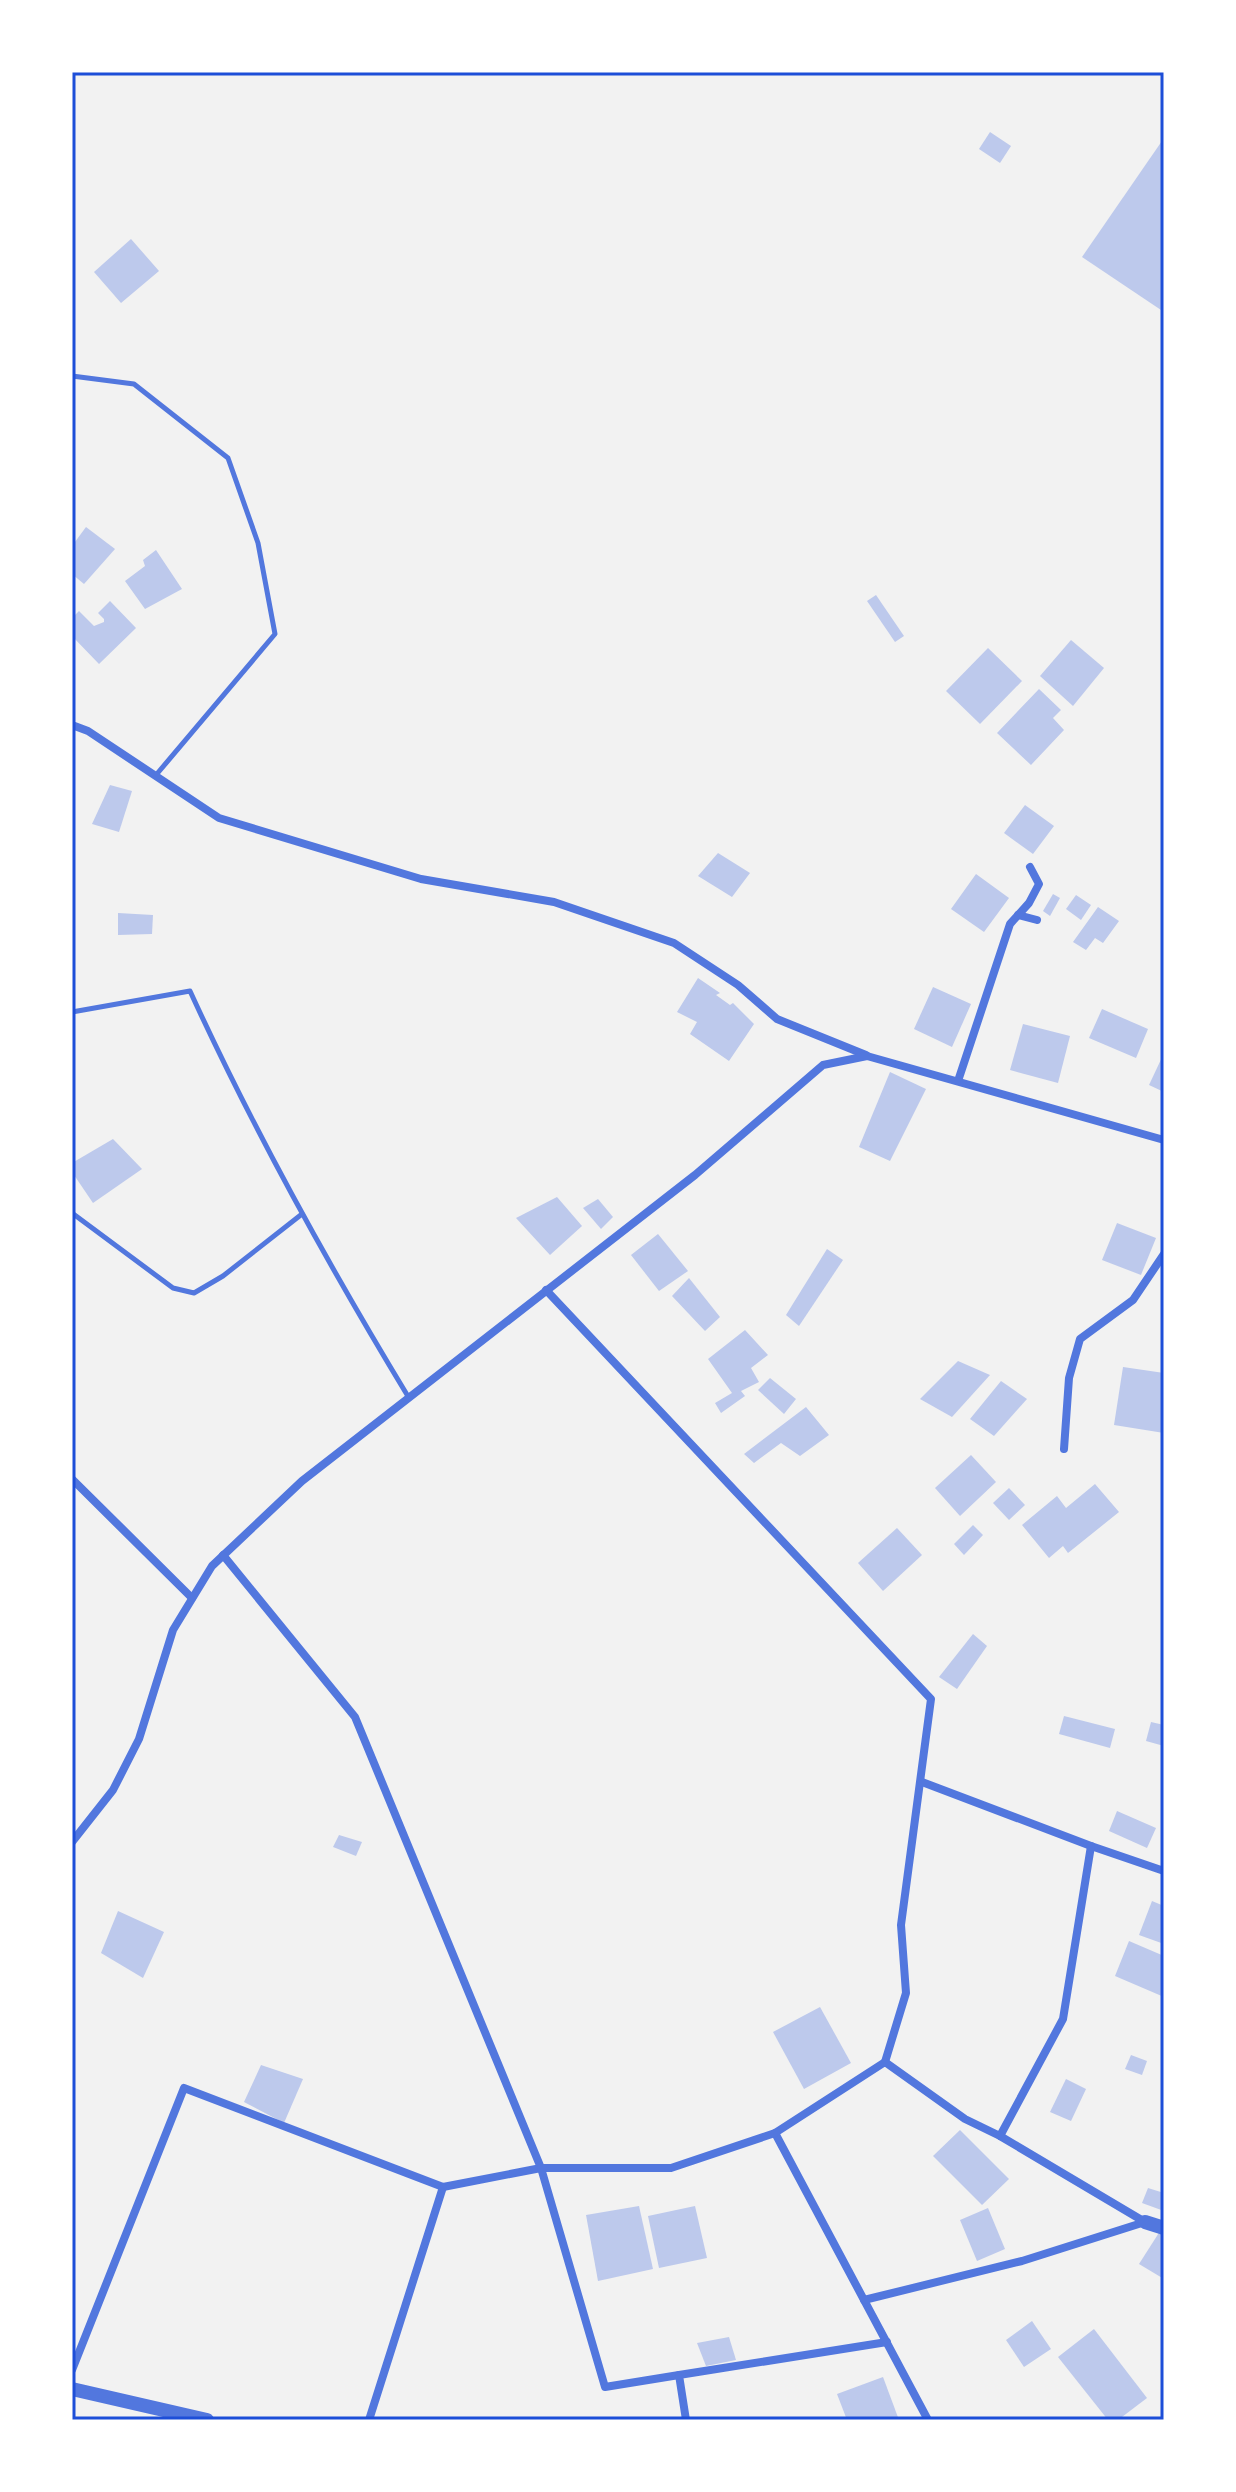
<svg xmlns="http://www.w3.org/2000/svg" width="1236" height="2492" font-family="'IBM Plex Sans',sans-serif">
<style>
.building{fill:#bdc9ec}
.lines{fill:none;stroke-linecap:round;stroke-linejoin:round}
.service{stroke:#5277de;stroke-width:5}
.minor{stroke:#5277de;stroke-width:8}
.tertiary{stroke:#5277de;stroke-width:14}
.neatline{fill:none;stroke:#1d4ed8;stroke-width:3}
</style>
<rect width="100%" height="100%" fill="#f2f2f2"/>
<!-- building -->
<g class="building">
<path d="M990 132 1011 146 1000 163 979 149Z"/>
<path d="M1164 138V312L1082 257Z"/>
<path d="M131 239 159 271 121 303 94 272Z"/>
<path d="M86 527 115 549 84 584 72 574V546Z"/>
<path d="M156 550 182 589 145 609 125 581 145 566 143 560Z"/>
<path d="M876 595 904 636 895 642 867 601Z"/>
<path d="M110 601 136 628 99 664 72 636V618L79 611 94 626 104 622V619L98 613Z"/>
<path d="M1071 640 1104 668 1073 706 1040 676Z"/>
<path d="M988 648 1022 681 980 724 946 691Z"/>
<path d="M1039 689 1061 710 1053 718 1064 730 1031 765 997 733Z"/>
<path d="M110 785 132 791 119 832 92 824Z"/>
<path d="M1025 805 1054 826 1033 854 1004 833Z"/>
<path d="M718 853 750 873 732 897 698 876Z"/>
<path d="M976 874 1009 898 984 932 951 909Z"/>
<path d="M1053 894 1060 898 1050 916 1043 911Z"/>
<path d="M1076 895 1091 905 1081 920 1066 909Z"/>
<path d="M1098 907 1119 921 1103 943 1095 938 1086 950 1073 942Z"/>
<path d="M118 913 153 915 152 934 118 935Z"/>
<path d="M698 978 720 993 716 995 730 1005 733 1003 754 1024 729 1061 690 1034 697 1022 677 1012Z"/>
<path d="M933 987 971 1004 952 1047 914 1029Z"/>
<path d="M1102 1009 1148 1029 1136 1058 1089 1038Z"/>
<path d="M1023 1024 1070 1036 1058 1083 1010 1070Z"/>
<path d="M1164 1053V1092L1149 1085Z"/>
<path d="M890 1072 926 1089 890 1161 859 1147Z"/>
<path d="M113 1139 142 1169 93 1203 72 1172V1163Z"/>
<path d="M557 1197 582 1226 550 1255 516 1218Z"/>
<path d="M598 1199 613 1217 601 1229 583 1208Z"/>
<path d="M1117 1223 1156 1238 1141 1275 1102 1260Z"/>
<path d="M658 1234 688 1271 659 1291 631 1255Z"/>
<path d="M827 1249 843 1260 799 1326 786 1315Z"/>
<path d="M689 1278 720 1317 705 1331 672 1296Z"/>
<path d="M745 1330 768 1355 751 1368 759 1382 741 1391 745 1396 721 1413 715 1403 732 1393 708 1359Z"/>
<path d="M958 1361 990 1375 952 1417 920 1399Z"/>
<path d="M1123 1367 1164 1373V1433L1114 1425Z"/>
<path d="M770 1378 796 1399 784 1414 758 1390Z"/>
<path d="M1001 1381 1027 1399 994 1436 970 1419Z"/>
<path d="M806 1407 829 1435 800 1456 781 1443 754 1463 744 1454Z"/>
<path d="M971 1455 996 1482 960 1516 935 1488Z"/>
<path d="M1095 1484 1119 1512 1068 1553 1063 1546 1049 1558 1022 1525 1057 1496 1066 1508Z"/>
<path d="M1009 1488 1025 1505 1009 1520 993 1503Z"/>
<path d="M973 1525 983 1535 964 1555 954 1544Z"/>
<path d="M897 1528 922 1555 883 1591 858 1563Z"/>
<path d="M973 1634 987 1646 957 1689 939 1677Z"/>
<path d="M1064 1716 1115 1729 1110 1748 1059 1734Z"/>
<path d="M1151 1722 1164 1725V1746L1146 1741Z"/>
<path d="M1117 1811 1156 1828 1147 1848 1109 1831Z"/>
<path d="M339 1835 362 1842 356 1856 333 1847Z"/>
<path d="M1152 1901 1164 1906V1944L1139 1935Z"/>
<path d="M118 1911 164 1932 143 1978 101 1953Z"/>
<path d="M1129 1941 1164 1956V1997L1115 1976Z"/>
<path d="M820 2007 851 2063 804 2089 773 2032Z"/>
<path d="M1131 2055 1147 2061 1142 2075 1125 2069Z"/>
<path d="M261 2065 303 2079 284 2123 244 2102Z"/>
<path d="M1066 2079 1086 2089 1071 2121 1050 2112Z"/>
<path d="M960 2130 1009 2179 982 2205 933 2156Z"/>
<path d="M1148 2188 1164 2193V2211L1142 2203Z"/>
<path d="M639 2206 653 2269 598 2281 586 2215Z"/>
<path d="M695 2206 707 2258 659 2268 648 2216Z"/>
<path d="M988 2208 1005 2249 977 2261 960 2220Z"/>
<path d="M1162 2228 1164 2230V2279L1139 2264Z"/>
<path d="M1032 2321 1051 2349 1024 2367 1006 2340Z"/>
<path d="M1094 2329 1147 2398 1118 2420H1108L1058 2357Z"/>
<path d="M729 2337 736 2360 706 2366 697 2343Z"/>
<path d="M883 2377 899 2420H847L837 2394Z"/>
</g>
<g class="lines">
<!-- service -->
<g class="service">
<path d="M72 376 134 384 228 458 258 543 275 634 156 775"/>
<path d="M72 1012 190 991C254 1131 329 1266 409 1398"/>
<path d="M72 1213 173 1288 194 1293 223 1276 302 1214"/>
</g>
<!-- minor -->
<g class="minor">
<path d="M72 725 88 731 219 818 421 879 554 902 674 943 738 985 777 1019 866 1055"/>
<path d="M1018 915 1037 920"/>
<path d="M958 1081 1010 924 1029 903 1039 884 1030 867"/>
<path d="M546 1290 931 1699 901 1925 906 1993 885 2062"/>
<path d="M1064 1449 1069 1378 1080 1339 1133 1300 1164 1254"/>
<path d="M72 1479 192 1598"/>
<path d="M922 1782 1091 1846 1164 1871"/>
<path d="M72 1842 113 1790 139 1739 173 1630 212 1566 302 1481 695 1175 823 1065 867 1056 1164 1140"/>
<path d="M775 2133 928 2420"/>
<path d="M1000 2136 1063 2019 1091 1846"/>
<path d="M864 2300 1022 2261 1145 2222"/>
<path d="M72 2370 184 2088 443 2187 541 2168 355 1717 223 1555"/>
<path d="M679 2375 605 2387 541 2168H671L775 2133 885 2062 965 2119 1000 2136 1145 2222"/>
<path d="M369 2420 443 2187"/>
<path d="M686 2420 679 2375 887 2342"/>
</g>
<!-- tertiary -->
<g class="tertiary">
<path d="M1145 2222 1164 2228"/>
<path d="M72 2389 207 2420"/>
</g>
</g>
<!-- border -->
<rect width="1236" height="2492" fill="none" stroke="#ffffff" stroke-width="148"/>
<rect x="74" y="74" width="1088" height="2344" class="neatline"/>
</svg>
